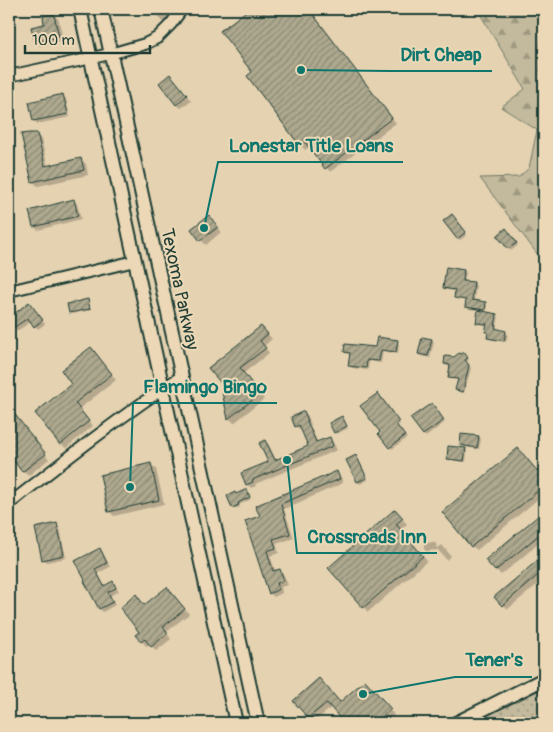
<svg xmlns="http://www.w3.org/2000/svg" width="553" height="732" font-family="Pangolin,sans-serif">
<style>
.grass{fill:url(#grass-dots);stroke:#717b68}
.forest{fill:url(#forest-firs);stroke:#717b68}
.shadow{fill:#0003}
.building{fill:url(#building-hatch);stroke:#1f3d34}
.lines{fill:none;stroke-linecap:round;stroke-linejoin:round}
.minor-casing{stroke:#1f3d34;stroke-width:14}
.major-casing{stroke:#1f3d34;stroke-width:16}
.minor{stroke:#ecd8b6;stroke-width:10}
.major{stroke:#ecd8b6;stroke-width:12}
.labels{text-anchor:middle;stroke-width:4;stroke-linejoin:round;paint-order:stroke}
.street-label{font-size:18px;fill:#1f3d34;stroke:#ecd8b6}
.leader{fill:none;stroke:#0f766e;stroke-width:2}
.callout-dot{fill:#0f766e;stroke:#ecd8b6;stroke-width:2}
.callout-label{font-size:19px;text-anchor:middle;font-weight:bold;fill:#0f766e;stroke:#ecd8b6;stroke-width:4;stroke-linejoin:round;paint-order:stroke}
</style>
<defs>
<pattern id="grass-dots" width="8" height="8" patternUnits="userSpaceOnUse" patternTransform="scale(1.25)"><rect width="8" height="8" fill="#c3b99c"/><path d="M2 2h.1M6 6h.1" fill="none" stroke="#9e9880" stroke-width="1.8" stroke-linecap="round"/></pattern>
<pattern id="forest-firs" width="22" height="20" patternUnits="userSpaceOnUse" patternTransform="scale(1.25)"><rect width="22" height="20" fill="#c3b99c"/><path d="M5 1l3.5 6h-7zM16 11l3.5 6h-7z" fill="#9e9880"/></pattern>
<pattern id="building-hatch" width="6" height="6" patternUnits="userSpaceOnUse" patternTransform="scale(1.25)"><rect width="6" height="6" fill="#ada88e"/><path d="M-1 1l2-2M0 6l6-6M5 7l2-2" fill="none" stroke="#8c8a75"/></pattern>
</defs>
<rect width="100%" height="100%" fill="#e4d2b1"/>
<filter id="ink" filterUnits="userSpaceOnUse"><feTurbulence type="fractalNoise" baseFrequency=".02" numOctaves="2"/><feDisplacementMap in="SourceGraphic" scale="10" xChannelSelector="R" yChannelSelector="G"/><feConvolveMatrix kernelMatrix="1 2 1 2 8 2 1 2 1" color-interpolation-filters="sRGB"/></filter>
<g filter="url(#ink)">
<!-- grass -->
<path class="grass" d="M544 687V723H471Z"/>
<!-- forest -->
<path class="forest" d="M477 9H544V263L480 178 519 177 529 168 537 130 501 107 525 89Z"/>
<!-- shadow -->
<g class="shadow">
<path d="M151 9H173L170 11 173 14 165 24Z"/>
<path d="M251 9H309L396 123 330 172 310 146 305 150 301 145 254 73 222 31Z"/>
<path d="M54 15 59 20 63 41 40 46 36 41 46 25Z"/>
<path d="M175 80 191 101 181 108 176 104Z"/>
<path d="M63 95 66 99 70 117 37 124 34 120Z"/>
<path d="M36 134 41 139 48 167 81 159 86 164 88 175 38 186 33 182 23 135Z"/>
<path d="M74 200 77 204 81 219 38 230 34 227 30 211Z"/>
<path d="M454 218 467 235 460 240 458 238Z"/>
<path d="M213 222 221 232 206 245 201 240Z"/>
<path d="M508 232 518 245 511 251 499 236Z"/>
<path d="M464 271 466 273 464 282 474 283 476 286 474 301 485 303 487 305 486 313 497 315 499 317 496 330 506 332 508 334 506 342 490 339 489 337V334L487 331 488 326 479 324 478 323 480 310 469 309 467 307V301L458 299 455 297 456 291 446 290 444 288Z"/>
<path d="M87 300 89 303 91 310 72 314 70 312Z"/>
<path d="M29 304 45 324 38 329 32 321 17 331 9 320Z"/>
<path d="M266 332 272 339 264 346 269 353 244 373 264 399 234 423 230 419 223 392 228 389 210 368Z"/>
<path d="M432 340 434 342 430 358 421 356 419 354Z"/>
<path d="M397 342 399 344 398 354 383 351 381 363 369 361 368 370 352 368 350 366 351 354H348L346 352 376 349Z"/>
<path d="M96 353 116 380 79 409 93 426 66 448 61 444 73 384Z"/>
<path d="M464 354 469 360 466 362 471 368 464 393 458 391 456 390 459 380 451 379 450 377 451 366H447L446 364Z"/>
<path d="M380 396 400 424 397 426 407 438 392 449 380 434 381 433Z"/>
<path d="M433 406 445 422 426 437 412 418Z"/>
<path d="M304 412 308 416 311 425 310 426 318 443 329 438 333 442 337 450 255 484 256 486 251 488 247 484 270 463 265 441 269 445 276 460 310 446 302 429 300 430 296 426Z"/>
<path d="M12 413 49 459 28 476 9 452V415Z"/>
<path d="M342 418 348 428 337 434 335 432Z"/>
<path d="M479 437 481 439 479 449 464 447 462 444Z"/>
<path d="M465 449 467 451 466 462 450 460 448 458Z"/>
<path d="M523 454 544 480V494L477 550 472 546Z"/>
<path d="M356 456 358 458 368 480 360 484 358 482Z"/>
<path d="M151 465 156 469 164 504 114 516 109 511Z"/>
<path d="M336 472 341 477 343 483 284 509 294 538 276 544 279 553 270 556 276 572 280 570 284 575 288 585 281 587 282 593 274 597 270 593 261 517 257 507Z"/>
<path d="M248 493 251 499 239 505 240 507 235 509 233 507 236 495Z"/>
<path d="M544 512V539L501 575 487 560Z"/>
<path d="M400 516 407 524 400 530 427 561 368 612 330 568Z"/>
<path d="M56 525 60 528 66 558 47 562 43 559Z"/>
<path d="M434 542 436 544 437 549 442 545 451 556 447 560 438 550 426 551 424 549V543Z"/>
<path d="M100 550 103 553 110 567 98 573 105 587 113 583 119 591 110 596 115 605 103 612 100 609 85 582Z"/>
<path d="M544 557V579L508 609 496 597Z"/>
<path d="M172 593 189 614 166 632 171 639 156 651 150 644 146 646 137 635 141 632V601L145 606Z"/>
<path d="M370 686 394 715 385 723H346L332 707 314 722 295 701 340 704Z"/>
</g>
<!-- building -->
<g class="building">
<path d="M249 9H309L392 118 325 169 305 142 300 146 247 76 252 72 220 31Z"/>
<path d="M54 14 59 37 35 42 31 27 44 24 43 16Z"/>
<path d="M170 74 187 95 176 105 159 83Z"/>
<path d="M63 94 68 114 33 121 29 102Z"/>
<path d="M29 133H37L45 166 81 158 84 170 32 182 21 134Z"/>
<path d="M74 199 78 216 33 227 29 211Z"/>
<path d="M452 214 466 232 457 239 443 221Z"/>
<path d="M209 215 218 227 200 241 191 229Z"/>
<path d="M506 228 517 243 508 249 497 236Z"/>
<path d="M446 267 464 270 463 281 474 282 472 300 486 302 485 310 465 307 466 300 454 298 455 290 443 288Z"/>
<path d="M88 299 90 309 69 313 67 304Z"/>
<path d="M29 302 43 320 34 327 28 318 13 328 9 323V318Z"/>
<path d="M478 310 497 314 495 328 506 331 504 341 487 338 488 332H485L487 324 476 323Z"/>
<path d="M261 326 268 334 260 341 266 348 240 368 260 394 228 419 222 392 226 389 208 368Z"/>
<path d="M377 337 398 340 396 352 381 350 379 361 367 360 366 368 348 366 350 353 344 352 345 344 375 347Z"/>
<path d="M422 337 432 339 428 356 418 354Z"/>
<path d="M91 347 112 374 75 403 89 421 60 445 35 413 71 384 61 370Z"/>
<path d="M464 352 468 358 465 360 469 365 463 392 455 390 458 379 448 378 450 365 444 364 445 356 454 357 459 353 461 354Z"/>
<path d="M378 393 399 422 396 424 405 436 389 448 378 434 380 432 360 406Z"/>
<path d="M432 403 444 420 423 435 410 418Z"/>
<path d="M9 407 46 454 22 472 9 454Z"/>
<path d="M304 411 308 421H307L316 442 330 437 333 446 252 480 253 482 246 485 241 473 268 462 259 443 265 440 275 460 308 446 299 425 295 427 291 417Z"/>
<path d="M342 416 347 426 334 433 329 423Z"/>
<path d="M461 434 479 436 477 448 460 445Z"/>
<path d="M448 446 466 448 464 461 447 459Z"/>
<path d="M518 448 544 479V486L471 547 442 512Z"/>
<path d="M356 455 367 478 357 482 346 460Z"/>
<path d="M151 463 159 500 108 512 100 475Z"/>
<path d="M337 471 340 479 281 504 290 534 273 539 276 548 267 551 273 571 280 569 284 581 277 583 279 589 269 594 245 521 260 516 255 506Z"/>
<path d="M247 489 250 497 238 503 239 505 232 508 227 496 235 492 236 494Z"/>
<path d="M395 509 403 518 396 524 423 556 363 608 328 568Z"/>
<path d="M544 511V531L495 571 485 560Z"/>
<path d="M57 523 64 555 42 560 35 528Z"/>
<path d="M100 548 107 563 95 569 104 586 113 581 116 588 108 592 113 602 99 609 84 581 85 580 75 561Z"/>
<path d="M544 555V570L502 606 494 597Z"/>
<path d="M167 587 185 609 163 627 168 633 151 647 145 639 141 642 135 635 139 632 120 608 136 594 144 605Z"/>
<path d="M319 678 340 702 365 680 391 709 375 723H344L327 703 308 718 293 701Z"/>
</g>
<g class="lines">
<defs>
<g id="minor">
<path d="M9 76 110 54 145 44 157 38 171 24 182 9"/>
<path d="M9 291 135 261"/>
<path d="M9 504C65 460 122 415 182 376"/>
</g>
<g id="major">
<path d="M80 9 236 723"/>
<path d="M101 9 258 723"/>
<path d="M456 723 544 679"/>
</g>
</defs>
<!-- minor casing -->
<use href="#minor" class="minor-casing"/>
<!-- major casing -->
<use href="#major" class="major-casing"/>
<!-- minor -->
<use href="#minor" class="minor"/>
<!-- major -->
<use href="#major" class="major"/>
</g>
</g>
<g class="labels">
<!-- street labels -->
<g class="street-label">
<text transform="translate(180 289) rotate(78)" y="6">Texoma Parkway</text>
</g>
</g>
<!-- callouts -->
<path class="leader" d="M301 70L390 71H492M204 228L218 162H403M130 487L133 403H277M287 460L297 553H437M363 694L455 677H532"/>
<g class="callout-dot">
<circle cx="301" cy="70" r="5"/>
<circle cx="204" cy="228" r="5"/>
<circle cx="130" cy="487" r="5"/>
<circle cx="287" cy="460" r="5"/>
<circle cx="363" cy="694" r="5"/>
</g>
<g class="callout-label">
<text x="441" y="61">Dirt Cheap</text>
<text x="311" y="152">Lonestar Title Loans</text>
<text x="205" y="393">Flamingo Bingo</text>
<text x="367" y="543">Crossroads Inn</text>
<text x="494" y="666">Tener's</text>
</g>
<!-- margin -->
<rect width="553" height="732" fill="none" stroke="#ecd8b6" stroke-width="30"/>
<rect x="15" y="15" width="523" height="702" fill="none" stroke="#1f3d34" stroke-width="2" filter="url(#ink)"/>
<!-- scale -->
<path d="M25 45v8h125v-8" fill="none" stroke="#1f3d34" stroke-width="2.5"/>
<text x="32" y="45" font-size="15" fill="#1f3d34" stroke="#ecd8b6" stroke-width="4" paint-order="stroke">100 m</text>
</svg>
